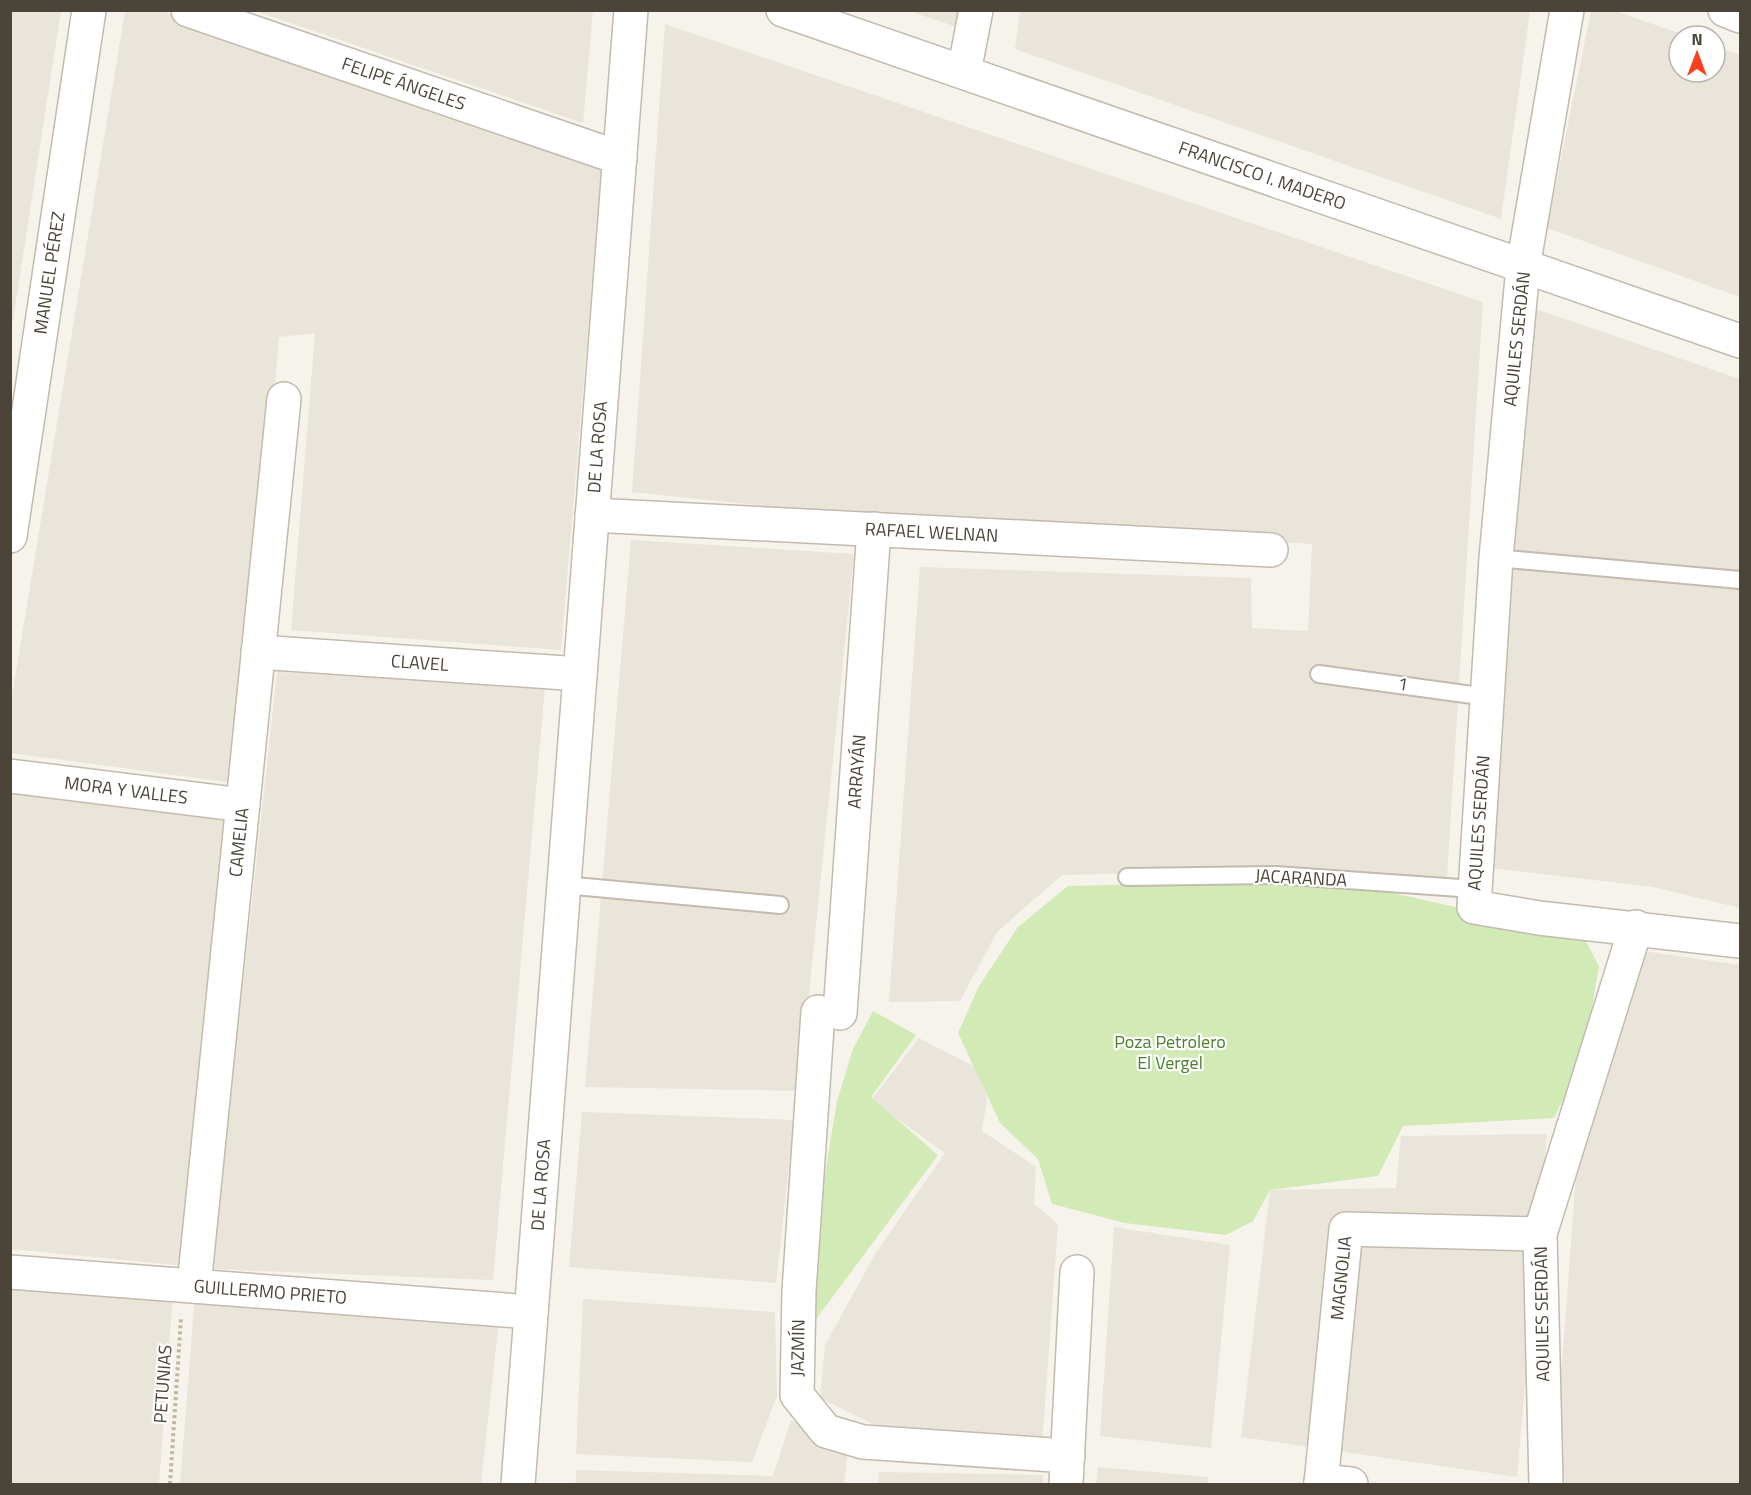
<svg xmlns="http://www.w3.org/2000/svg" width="1751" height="1495" font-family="'Titillium Web',sans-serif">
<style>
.residential{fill:#eae5da}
.green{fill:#d2eab5}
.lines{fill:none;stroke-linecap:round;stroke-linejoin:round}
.service-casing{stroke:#c2bbae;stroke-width:20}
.minor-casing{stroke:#c2bbae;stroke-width:36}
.tertiary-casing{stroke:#c2bbae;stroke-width:36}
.path{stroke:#c4b79f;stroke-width:4;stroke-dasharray:3 3;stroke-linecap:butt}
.service{stroke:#fff;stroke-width:16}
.minor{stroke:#fff;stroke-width:33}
.tertiary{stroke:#fff;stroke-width:33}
.labels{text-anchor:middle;stroke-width:4.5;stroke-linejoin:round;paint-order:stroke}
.street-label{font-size:18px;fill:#4b4439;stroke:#fff}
.park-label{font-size:18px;fill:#4a7f2a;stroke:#fff}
</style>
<rect width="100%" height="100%" fill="#f6f3ec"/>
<!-- residential -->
<g class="residential">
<path d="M11 10 61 11 11 333 10 11Z"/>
<path d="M125 11H163L602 165 561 650 291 630 315 333 279 337 242 784 11 753V702Z"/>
<path d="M255 11H593L583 123Z"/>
<path d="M909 11H960L957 27Z"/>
<path d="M1020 11H1530L1501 219 1015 49Z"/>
<path d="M1591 11H1615L1687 36H1679V72H1715V46L1740 55V297L1547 228Z"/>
<path d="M665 24 1483 302 1447 878 1298 870 1062 875 997 932 960 1001 889 1002 920 567 1251 578 1252 628 1308 631 1312 544 930 517 835 513 632 492Z"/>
<path d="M1530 307 1740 379V572L1513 550Z"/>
<path d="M631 540 854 554 799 1091 585 1087Z"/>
<path d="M1512 564 1740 587V908L1653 887 1491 868Z"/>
<path d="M277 672 545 687 493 1280 212 1269Z"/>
<path d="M11 791 225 817 185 1266 11 1249Z"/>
<path d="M1629 949 1740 965V1484H1553L1577 1162Z"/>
<path d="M919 1038 979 1069 987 1099 982 1131 1036 1167 1034 1204 1058 1224 1042 1445 893 1434 820 1398 825 1345 877 1251 945 1153 871 1100Z"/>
<path d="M582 1112 794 1120 776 1283 569 1267Z"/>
<path d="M1547 1134 1517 1477 1241 1437 1270 1190 1396 1188 1401 1136Z"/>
<path d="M1114 1227 1230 1245 1211 1448 1100 1436Z"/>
<path d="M10 1281 173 1294 159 1484H11Z"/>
<path d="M195 1295 499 1320 481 1484H180Z"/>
<path d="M583 1299 775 1312 777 1396 752 1462 576 1454Z"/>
<path d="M791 1420 848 1453 844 1484H575L577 1470 773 1476Z"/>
<path d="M1098 1467 1208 1477 1207 1484H1096Z"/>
<path d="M879 1472 1043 1475V1484H878Z"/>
</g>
<!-- green -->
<g class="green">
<path d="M1220 882 1375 889 1583 936 1599 966 1591 1013 1573 1079 1554 1118 1403 1126 1378 1176 1270 1190 1253 1221 1226 1235 1125 1223 1052 1204 1038 1159 1000 1123 958 1033 979 986 1018 927 1068 886Z"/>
<path d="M873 1011 916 1035 871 1097 938 1155 805 1334 812 1254 837 1101 853 1049Z"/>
</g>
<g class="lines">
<defs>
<g id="service">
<path d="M1496 558 1740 580"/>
<path d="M1319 674 1487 697"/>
<path d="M1127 877 1276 875 1474 889"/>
<path d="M564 885 780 905"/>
</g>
<g id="minor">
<path id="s1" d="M188 10 620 158"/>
<path d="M1567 10 1523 267 1496 558 1474 907 1539 918 1740 941"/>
<path d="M1725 10 1740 16"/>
<path d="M964 72 976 10"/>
<path id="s2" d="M592 515 1271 550"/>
<path id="s3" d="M10 536 89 10"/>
<path id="s4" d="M258 652 580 674"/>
<path id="s5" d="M10 776 243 805"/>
<path d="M818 1012 799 1291 797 1395 826 1431 863 1442 1068 1456"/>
<path id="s6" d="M840 1013 874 529"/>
<path id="s7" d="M10 1272 531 1312"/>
<path id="s8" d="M194 1286 284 399"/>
<path d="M1321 1481 1351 1484"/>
<path id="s9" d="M518 1484 631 10"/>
<path d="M1066 1484 1077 1272"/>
<path id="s10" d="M1321 1484 1346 1229 1540 1234"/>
<path d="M1546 1484 1540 1234 1636 927"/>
</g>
<g id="tertiary">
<path id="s11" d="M783 10 1740 341"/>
</g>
</defs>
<!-- service casing -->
<use href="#service" class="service-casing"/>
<!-- minor casing -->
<use href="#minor" class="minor-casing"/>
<!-- tertiary casing -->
<use href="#tertiary" class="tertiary-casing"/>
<!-- path -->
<path class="path" d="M170 1484 181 1318"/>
<!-- service -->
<use href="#service" class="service"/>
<!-- minor -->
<use href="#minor" class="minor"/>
<!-- tertiary -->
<use href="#tertiary" class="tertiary"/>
</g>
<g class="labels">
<!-- street labels -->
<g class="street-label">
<text dy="6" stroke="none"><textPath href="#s1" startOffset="228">FELIPE ÁNGELES</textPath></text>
<text dy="6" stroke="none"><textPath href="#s11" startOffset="507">FRANCISCO I. MADERO</textPath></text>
<text dy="6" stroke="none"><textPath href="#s3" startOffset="266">MANUEL PÉREZ</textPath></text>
<text transform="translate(1517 339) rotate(-84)" y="6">AQUILES SERDÁN</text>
<text dy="6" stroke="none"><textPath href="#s9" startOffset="1040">DE LA ROSA</textPath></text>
<text dy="6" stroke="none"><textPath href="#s2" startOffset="340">RAFAEL WELNAN</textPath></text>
<text dy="6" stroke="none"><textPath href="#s4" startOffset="162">CLAVEL</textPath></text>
<text transform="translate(1403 684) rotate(9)" y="6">1</text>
<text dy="6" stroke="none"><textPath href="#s6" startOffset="242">ARRAYÁN</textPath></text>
<text dy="6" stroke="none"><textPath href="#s5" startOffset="117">MORA Y VALLES</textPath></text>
<text transform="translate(1479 823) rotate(-86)" y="6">AQUILES SERDÁN</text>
<text dy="6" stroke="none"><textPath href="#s8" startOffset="446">CAMELIA</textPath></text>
<text transform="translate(1301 878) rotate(3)" y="6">JACARANDA</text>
<text dy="6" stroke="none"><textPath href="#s9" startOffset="300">DE LA ROSA</textPath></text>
<text dy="6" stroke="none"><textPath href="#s10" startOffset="207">MAGNOLIA</textPath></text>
<text dy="6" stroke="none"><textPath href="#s7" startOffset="261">GUILLERMO PRIETO</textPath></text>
<text transform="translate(1542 1314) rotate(-91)" y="6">AQUILES SERDÁN</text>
<text transform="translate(798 1348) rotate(-89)" y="6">JAZMÍN</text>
<text transform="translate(163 1384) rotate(-86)" y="6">PETUNIAS</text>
</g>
<!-- park labels -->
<g class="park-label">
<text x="1170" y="1048">Poza Petrolero<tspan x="1170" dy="21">El Vergel</tspan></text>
</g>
</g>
<!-- border -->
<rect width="1751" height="1495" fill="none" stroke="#4b4439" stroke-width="24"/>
<!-- north arrow -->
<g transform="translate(1697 54)"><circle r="28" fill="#ffffff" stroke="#b7b4b0" stroke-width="1.5"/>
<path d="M0-4.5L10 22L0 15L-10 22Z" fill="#fc3f1d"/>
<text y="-9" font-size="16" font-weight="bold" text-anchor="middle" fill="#4b4439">N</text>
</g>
</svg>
